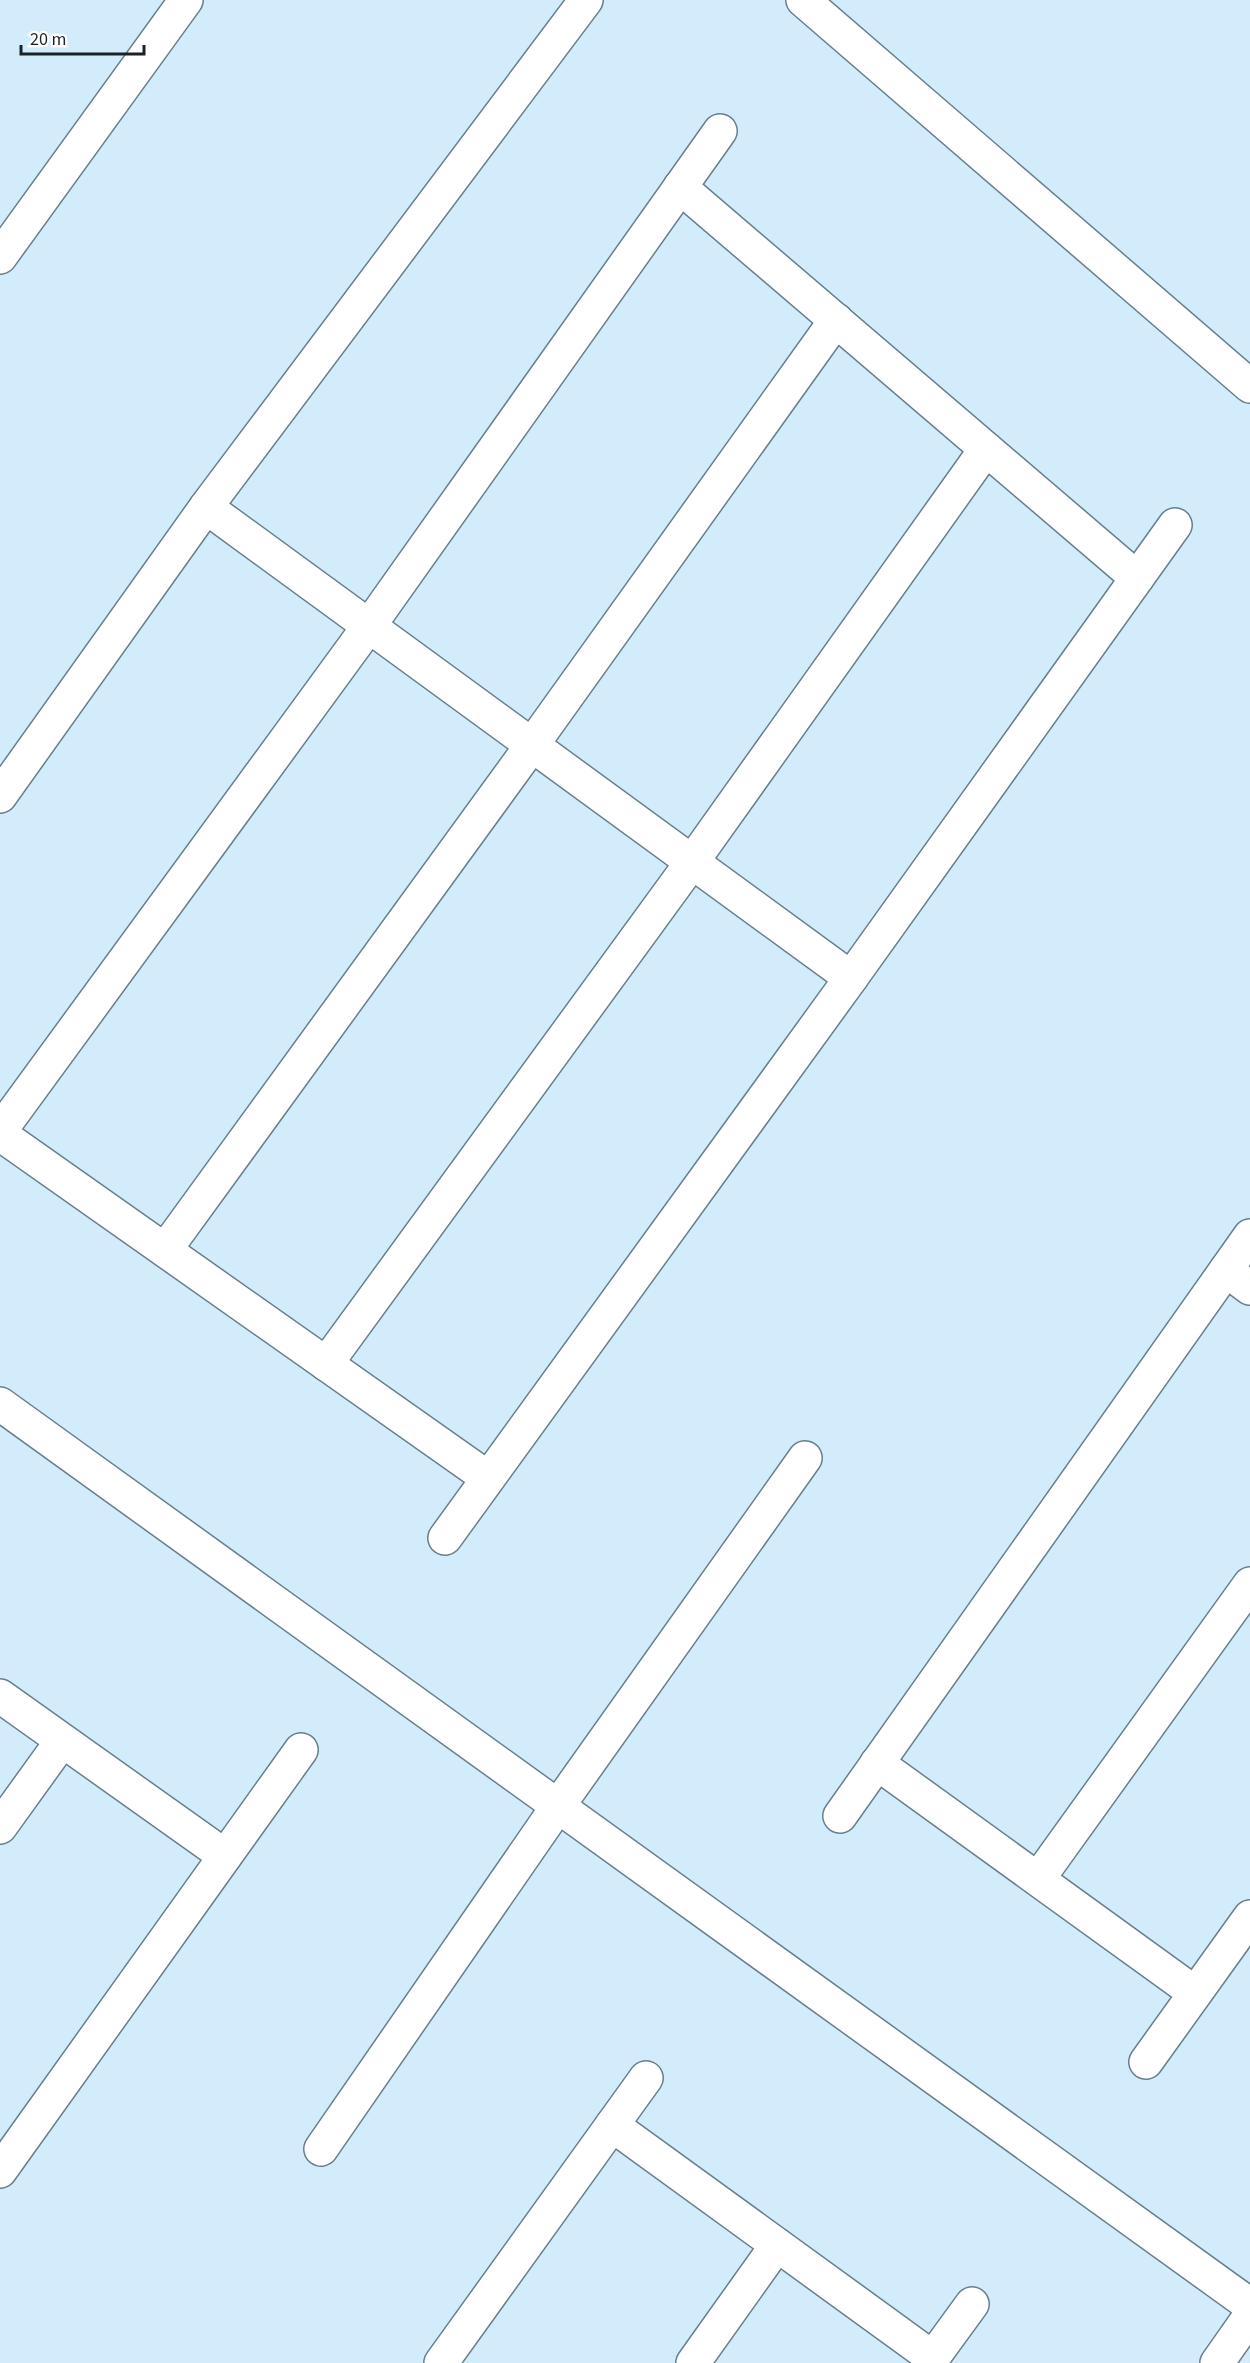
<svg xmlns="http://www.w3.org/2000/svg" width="1250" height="2363" font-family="'Source Sans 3',sans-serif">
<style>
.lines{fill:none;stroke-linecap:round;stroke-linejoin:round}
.minor-casing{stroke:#687f8b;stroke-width:36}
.minor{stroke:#fff;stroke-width:33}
</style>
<rect width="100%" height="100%" fill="#d3ecfb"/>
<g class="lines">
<defs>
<g id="minor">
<path d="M803 0 1250 386"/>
<path d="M680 187 1137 578"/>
<path d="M0 257 186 0"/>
<path d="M206 507 851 978"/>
<path d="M0 796 206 507 586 0"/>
<path d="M0 1131 369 626 720 131"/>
<path d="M0 1134 488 1478"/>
<path d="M165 1250 532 745 836 320"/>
<path d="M1226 1270 1250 1288"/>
<path d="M326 1364 692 862 986 449"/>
<path d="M0 1404 1250 2305"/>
<path d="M445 1538 851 978 1175 525"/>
<path d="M0 1696 225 1856"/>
<path d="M877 1763 1195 1993"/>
<path d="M840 1816 1250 1236"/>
<path d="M0 1827 62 1741"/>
<path d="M1038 1879 1250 1584"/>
<path d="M1146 2062 1250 1917"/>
<path d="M612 2125 933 2358"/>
<path d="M321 2149 558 1806 805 1458"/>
<path d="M0 2171 301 1750"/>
<path d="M441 2363 646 2078"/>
<path d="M693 2363 777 2245"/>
<path d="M929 2363 972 2304"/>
<path d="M1217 2363 1250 2316"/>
</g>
</defs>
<!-- minor casing -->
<use href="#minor" class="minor-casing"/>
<!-- minor -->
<use href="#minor" class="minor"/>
</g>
<!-- scale -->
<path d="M21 45v9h123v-9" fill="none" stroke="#192227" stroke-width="3"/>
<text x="30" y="45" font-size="18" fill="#192227" stroke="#ffffff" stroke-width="4.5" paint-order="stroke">20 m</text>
</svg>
